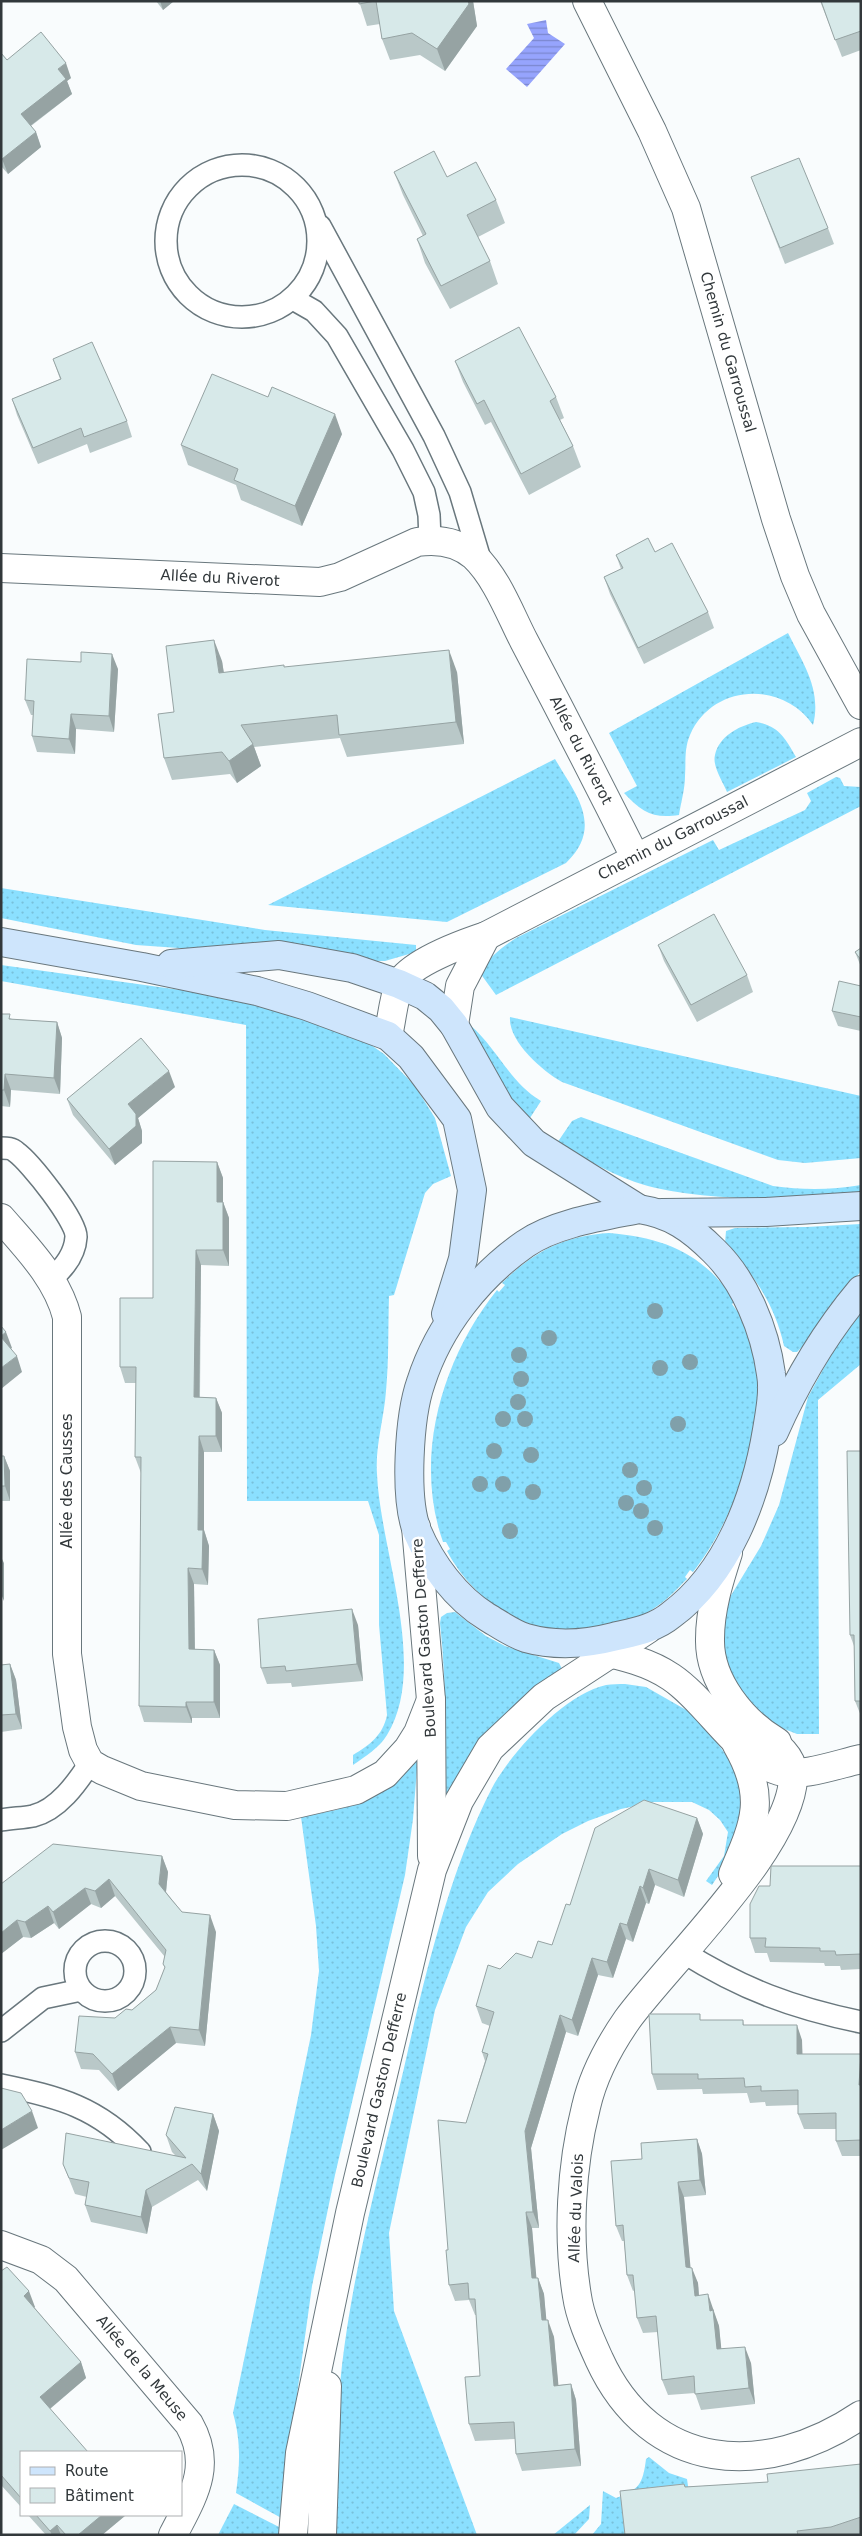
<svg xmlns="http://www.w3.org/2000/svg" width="862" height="2536" font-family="'DejaVu Sans',sans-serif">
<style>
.grass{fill:url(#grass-dots)}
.water{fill:url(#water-rules)}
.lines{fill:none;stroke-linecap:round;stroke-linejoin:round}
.service-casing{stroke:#69777d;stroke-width:24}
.minor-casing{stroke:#69777d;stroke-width:30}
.tertiary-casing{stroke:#69777d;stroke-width:30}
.secondary-casing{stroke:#69777d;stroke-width:30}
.service{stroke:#fff;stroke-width:21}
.minor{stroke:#fff;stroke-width:28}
.tertiary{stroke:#fff;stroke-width:28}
.secondary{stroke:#cee5fc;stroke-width:28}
.tree{fill:#80a0aa}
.wall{fill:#b9c8c8}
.shaded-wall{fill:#96a3a3}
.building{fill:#d7e9e9;stroke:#96a3a3}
.labels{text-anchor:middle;stroke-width:5;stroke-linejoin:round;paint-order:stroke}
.street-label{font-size:15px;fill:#32383b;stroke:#fff}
</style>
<defs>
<pattern id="grass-dots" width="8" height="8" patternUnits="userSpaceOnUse" patternTransform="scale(1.25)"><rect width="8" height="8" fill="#8be0ff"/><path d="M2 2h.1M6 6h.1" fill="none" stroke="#78c1db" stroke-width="1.8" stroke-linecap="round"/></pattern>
<pattern id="water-rules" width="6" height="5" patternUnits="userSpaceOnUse" patternTransform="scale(1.25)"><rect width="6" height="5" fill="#96a4fd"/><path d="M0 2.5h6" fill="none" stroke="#7b87ce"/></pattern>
</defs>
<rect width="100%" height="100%" fill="#f9fcfd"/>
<!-- grass -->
<g class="grass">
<path d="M788 633C803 663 822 690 813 725 782 680 712 684 690 735 684 749 686 762 685 776 685 789 681 802 679 815 653 819 642 812 624 793L637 786 609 733Z"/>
<path d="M756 722C779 726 785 738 796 757L727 792C723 782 712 766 715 755 719 736 739 726 756 722Z"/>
<path d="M555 759C576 795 604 826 566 863L447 922 268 905Z"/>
<path d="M836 777 840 778 844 786 861 787V806L496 995 480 973C489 957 501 948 516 938L713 840 719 850 805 810 811 801 807 793Z"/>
<path d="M1 888 265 930 416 945V952L385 961H364L136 945 1 918Z"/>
<path d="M1 965 231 997 348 1029 384 1054 415 1086 435 1118 451 1176 433 1184 425 1193 394 1295 389 1296C388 1328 389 1360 386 1391 384 1419 375 1446 377 1474 380 1550 429 1667 387 1735 379 1748 366 1756 353 1765V1755C370 1745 383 1735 387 1715L379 1625V1535L368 1501H247L246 1025 1 981Z"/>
<path d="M510 1017 861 1096V1158L805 1163 778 1160 562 1082C542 1071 508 1041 510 1017Z"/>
<path d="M470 1025C497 1048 510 1083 541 1101L528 1121 515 1109Z"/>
<path d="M581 1117 773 1186C803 1190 831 1190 861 1185V1193C800 1201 692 1202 635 1182 607 1172 582 1157 557 1143L572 1121Z"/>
<path d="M861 1224V1271L802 1347 797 1352H793L784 1346C775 1304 753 1274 725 1243L726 1231 735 1228 806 1227Z"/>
<path d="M609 1233C665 1238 703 1253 735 1301L732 1304 737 1311 739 1309C743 1321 749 1333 752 1345 772 1415 737 1517 693 1572L690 1570 685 1577 687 1579C676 1590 666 1601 653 1609 637 1620 617 1624 599 1627 589 1628 578 1631 568 1631 518 1634 469 1593 447 1551L450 1549 446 1542H443C413 1457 442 1359 497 1290L499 1292 505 1285 502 1283C534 1251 564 1236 609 1233Z"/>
<path d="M861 1313V1364L818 1400 819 1734H797L756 1718 723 1659V1616L730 1597 761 1546 779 1505 808 1397 837 1344Z"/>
<path d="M455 1612 486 1636 505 1646 559 1663 563 1671 443 1811C446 1749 447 1686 440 1623L441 1617 447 1613Z"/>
<path d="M625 1684 646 1687 688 1711 705 1726 739 1773 744 1808 728 1861 712 1885 706 1881 724 1856 728 1832 720 1820 709 1810 692 1802H654L621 1809 588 1821 562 1834 518 1864 488 1892 466 1927 435 2010 389 2233 394 2311 477 2535H331C333 2478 336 2421 342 2365 354 2264 381 2166 404 2068 424 1978 450 1869 492 1788 511 1752 565 1694 606 1685 612 1684 619 1684 625 1684Z"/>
<path d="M418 1756 413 1819 405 1875 335 2175 312 2286 295 2409 285 2520 236 2493C240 2464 241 2441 233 2413L311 2035 319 1971 316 1926 301 1817 336 1810 365 1800Z"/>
<path d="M649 2457 669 2473 687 2479 690 2500 629 2535H592L601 2524 603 2491 616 2498C639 2490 643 2484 646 2459Z"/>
<path d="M234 2504 283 2529 282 2535H218Z"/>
<path d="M590 2505 589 2519 574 2535H553Z"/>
</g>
<!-- water -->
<path class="water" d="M546 20 548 33 565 44 527 87 506 69 534 38 527 24Z"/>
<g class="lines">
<defs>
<g id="service">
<circle cx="242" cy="241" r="76"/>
<path d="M320 226 434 436 460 492 482 566"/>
<path d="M293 299 314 311 337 336 403 450 424 492 429 515 430 540"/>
<path d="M1 1148C7 1148 12 1148 16 1152 30 1162 77 1221 76 1237 75 1254 63 1269 51 1279"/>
<path d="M1 1820C12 1818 23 1818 33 1816 58 1810 77 1783 90 1763"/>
<circle cx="105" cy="1971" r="30"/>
<path d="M683 1952C742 1989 793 2008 861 2022"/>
<path d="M1 2031 43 1998 81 1990"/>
<path d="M1 2085C59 2097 98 2107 140 2152"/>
</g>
<g id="minor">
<path d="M587 1 652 131 686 208 776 519 795 576 811 614 861 705"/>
<path d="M1 568 320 582 340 577 417 542C437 539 458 542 474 556 497 578 510 614 524 641 562 713 599 785 635 857"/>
<path d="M454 1025 460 986 486 936"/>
<path d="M388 1036C392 1019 393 1001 399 985 408 963 465 943 486 936L861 742"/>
<path d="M1 1218C27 1248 57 1278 67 1317V1654L77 1727 83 1750 90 1763 102 1770 141 1786 235 1805 287 1806 356 1790 385 1774 408 1749 418 1733 431 1700"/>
<path d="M728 1553C719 1581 710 1609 710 1639 709 1681 743 1722 777 1742"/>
<path d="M592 1649C618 1655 648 1661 671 1677 707 1701 739 1759 779 1771 801 1778 838 1764 861 1759"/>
<path d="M762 1734C775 1744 791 1754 793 1772 798 1841 668 1963 627 2020 609 2046 593 2076 586 2107 571 2166 567 2236 577 2296 580 2317 590 2339 599 2359 651 2473 765 2480 861 2415"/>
<path d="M733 1874C755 1823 767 1797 737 1745"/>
<path d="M1 2245 41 2260 66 2279 189 2424C213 2466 193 2496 173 2535"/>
</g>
<g id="tertiary">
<path d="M416 1527 431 1700 432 1856"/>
<path d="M293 2535 300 2453 350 2213 432 1870 459 1801 490 1748 544 1697 648 1629"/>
<path d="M322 2535 327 2386"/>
</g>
<g id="secondary">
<path d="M1 942 142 967 257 991 307 1006 388 1036 411 1057 457 1119 472 1190 463 1259 446 1314"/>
<path d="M171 964 279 955 352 968 399 984 425 996 441 1009 454 1025 500 1107 534 1143 639 1209"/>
<path d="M639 1209C671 1214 691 1228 714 1251 745 1281 765 1330 771 1374 774 1391 770 1412 767 1430 756 1497 728 1573 671 1615 654 1629 634 1632 613 1637 586 1644 554 1646 526 1638 513 1634 499 1624 487 1617 456 1598 431 1564 417 1531 404 1497 409 1416 421 1382 439 1326 478 1277 525 1244 555 1223 604 1216 639 1209Z"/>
<path d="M662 1213 766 1212 861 1206"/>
<path d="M774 1432C797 1380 824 1334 861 1290"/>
</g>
</defs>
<!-- service casing -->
<use href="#service" class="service-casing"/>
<!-- minor casing -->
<use href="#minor" class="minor-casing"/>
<!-- tertiary casing -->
<use href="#tertiary" class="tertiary-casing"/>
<!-- secondary casing -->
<use href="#secondary" class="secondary-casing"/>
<!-- service -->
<use href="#service" class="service"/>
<!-- minor -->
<use href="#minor" class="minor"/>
<!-- tertiary -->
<use href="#tertiary" class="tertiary"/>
<!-- secondary -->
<use href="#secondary" class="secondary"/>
</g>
<!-- trees -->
<g class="tree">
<circle cx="655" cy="1311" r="8"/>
<circle cx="549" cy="1338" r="8"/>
<circle cx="519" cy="1355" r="8"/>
<circle cx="690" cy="1362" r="8"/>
<circle cx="660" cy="1368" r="8"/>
<circle cx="521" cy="1379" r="8"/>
<circle cx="518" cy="1402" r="8"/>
<circle cx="503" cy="1419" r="8"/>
<circle cx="525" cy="1419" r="8"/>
<circle cx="678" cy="1424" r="8"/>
<circle cx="494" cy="1451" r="8"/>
<circle cx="531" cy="1455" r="8"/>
<circle cx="630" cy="1470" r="8"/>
<circle cx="480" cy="1484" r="8"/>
<circle cx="503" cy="1484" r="8"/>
<circle cx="644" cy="1488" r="8"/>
<circle cx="533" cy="1492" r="8"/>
<circle cx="626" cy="1503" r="8"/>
<circle cx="641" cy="1511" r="8"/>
<circle cx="655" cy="1528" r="8"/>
<circle cx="510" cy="1531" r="8"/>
</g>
<!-- wall -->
<g class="wall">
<path d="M156 1H174L163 10Z"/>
<path d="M359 1H473L477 26 445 71 420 55 390 60 382 39 380 24 367 26Z"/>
<path d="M820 1H861V50L842 57Z"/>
<path d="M1 53 7 60 71 78 67 81 72 94 31 126 36 132 41 147 8 174 1 166Z"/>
<path d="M394 172 447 177 496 200 505 223 478 237 490 261 498 284 450 309 425 263 417 239 423 236 403 195Z"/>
<path d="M751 177 828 228 834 244 785 264Z"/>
<path d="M53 359 127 421 132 437 90 453 87 444 38 464 17 415 12 399 60 379Z"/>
<path d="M455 361 556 397 564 418 560 420 573 446 581 467 529 495 491 422 485 425 463 382Z"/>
<path d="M342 434 302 526 241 500 236 485 188 465 181 445Z"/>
<path d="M655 552 708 612 714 628 644 664 610 594 604 577 621 569 616 555Z"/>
<path d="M222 661 224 673 285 667 457 672 464 744 347 757 340 738 254 747 261 766 237 783 230 774 172 780 164 758 174 712Z"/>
<path d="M118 669 114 732 76 729 75 754 37 752 32 736 33 715H31L25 700Z"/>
<path d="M658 945 747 975 753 992 697 1022 664 961Z"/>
<path d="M861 948V967L855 952Z"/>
<path d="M861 986V1031L838 1026 832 1011Z"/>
<path d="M1 1014 12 1019 57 1022 62 1038 60 1094 11 1090 10 1107 1 1106Z"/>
<path d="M175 1087 138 1118 142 1131V1143L115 1165 73 1115 67 1099Z"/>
<path d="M217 1162 223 1178V1202L229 1218V1266L201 1265 200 1397 216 1398 222 1413V1452H204V1530L209 1546 208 1585 194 1584 195 1649 214 1650 220 1665V1718H192V1723L144 1722 139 1706 141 1473 135 1457 136 1383H125L120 1367Z"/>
<path d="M861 1451V1716L855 1701 854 1646 850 1635Z"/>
<path d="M1 1456H4L10 1471V1501H1Z"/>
<path d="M358 1625 363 1681 292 1687 291 1683 267 1684 261 1668Z"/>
<path d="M10 1664 16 1680 22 1729 1 1732V1665Z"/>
<path d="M697 1818 703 1834 684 1897 655 1885 649 1904 646 1903 633 1942 626 1939 613 1978 598 1975 578 2036 566 2032 531 2148 539 2228H532L536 2278H538L544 2294 546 2320 554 2337 558 2385 571 2384 576 2400 581 2466 522 2471 516 2454 515 2439 475 2441 469 2424 480 2376 476 2315H475L469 2300 455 2301 449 2285 448 2250 466 2123 485 2061 482 2052 490 2026 482 2023 476 2006 500 1969 532 1958 552 1945 570 1905Z"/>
<path d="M162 1856 168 1872 166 1892 182 1912 216 1932 205 2046 176 2043 118 2091 99 2070 81 2069 75 2052 115 2018 132 2010 156 1990 165 1968 163 1964 165 1957 115 1896 101 1908 91 1904 59 1929 54 1923 31 1938 23 1937 1 1954V1884Z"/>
<path d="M861 1866V1969L841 1970 840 1966H825L824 1963 770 1962 767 1953H755L750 1938 770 1886Z"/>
<path d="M702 2020H743L744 2025 802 2040V2054H861V2156H842L836 2141V2129H804L798 2114V2105L766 2106 765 2102 750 2103 747 2093 703 2094 702 2089 657 2090 652 2074Z"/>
<path d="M213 2114 219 2131 207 2191 198 2180 152 2207 147 2234 91 2222 85 2205 87 2197 75 2194 63 2164 175 2155 172 2152 166 2135Z"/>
<path d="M697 2139 702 2154 706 2195 684 2197 690 2268 698 2283 699 2295 714 2310V2313L719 2326 721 2349 751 2363 755 2404 701 2410 695 2393 668 2395 662 2380 658 2332 643 2333 637 2318 635 2290 633 2291 627 2275 624 2241H622L616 2226 642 2159Z"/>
<path d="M1 2271 35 2307H34L81 2362 86 2378 50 2409 21 2452V2507L1 2485Z"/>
<path d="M861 2464V2534L859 2535H625L684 2484 686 2487 768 2482Z"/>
<path d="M28 2515H126L102 2535H46Z"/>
</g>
<!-- shaded-wall -->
<g class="shaded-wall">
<path d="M160 1H174L163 10Z"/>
<path d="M468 1H473L477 26 445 71 437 49Z"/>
<path d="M66 63 71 78 67 81 72 94 26 129 21 114 58 69Z"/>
<path d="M36 132 41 147 8 174 2 159Z"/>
<path d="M335 414 342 434 302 526 295 506Z"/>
<path d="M214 640 222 661 227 695 219 673Z"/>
<path d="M449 650 457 672 464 744 456 722Z"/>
<path d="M112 654 118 669 114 732 109 716Z"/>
<path d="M71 714 76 729 75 754 69 739Z"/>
<path d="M253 744 261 766 237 783 229 761Z"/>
<path d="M57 1022 62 1038 60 1094 54 1078Z"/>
<path d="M169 1071 175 1087 138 1118 142 1131V1143L115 1165 109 1149 128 1104Z"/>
<path d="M5 1074 11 1090 10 1107 4 1090Z"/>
<path d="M217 1162 223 1178V1218L217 1202Z"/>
<path d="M223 1202 229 1218V1266L223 1250Z"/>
<path d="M196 1250 201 1265 199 1413 194 1397Z"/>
<path d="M6 1332 12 1348 6 1352 1 1338V1336Z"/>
<path d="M17 1356 22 1372 1 1389V1368Z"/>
<path d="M216 1398 222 1413V1452L216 1436Z"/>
<path d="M199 1436 204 1452V1530L209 1546 208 1585 202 1569 198 1530Z"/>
<path d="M4 1456 10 1471V1501L5 1486Z"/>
<path d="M1 1557 4 1563V1601L1 1594Z"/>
<path d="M188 1568 194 1584 195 1665 189 1649Z"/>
<path d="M352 1609 358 1625 363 1681 357 1664Z"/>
<path d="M214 1650 220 1665V1718L214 1702Z"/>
<path d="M10 1664 16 1680 22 1729 16 1714Z"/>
<path d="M186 1702 192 1718V1723L186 1707Z"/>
<path d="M697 1818 703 1834 684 1897 678 1880Z"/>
<path d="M162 1856 168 1872 165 1901 159 1884Z"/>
<path d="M649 1869 655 1885 649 1904 643 1888Z"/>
<path d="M109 1879 115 1896 101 1908 95 1891Z"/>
<path d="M640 1886 646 1903 633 1942 627 1925Z"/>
<path d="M85 1888 91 1904 59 1929 53 1912Z"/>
<path d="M48 1906 54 1923 31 1938 25 1922Z"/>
<path d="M210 1915 216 1932 205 2046 199 2030Z"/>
<path d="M17 1920 23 1937 1 1954V1933Z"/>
<path d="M620 1923 626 1939 613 1978 607 1962Z"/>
<path d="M592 1958 598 1975 578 2036 572 2020Z"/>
<path d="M560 2015 566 2032 531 2148 539 2228 533 2212 525 2131Z"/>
<path d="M797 2025 802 2040 803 2069 797 2054Z"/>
<path d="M170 2027 176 2043 118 2091 112 2074Z"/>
<path d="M861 2057V2091L859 2085Z"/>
<path d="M32 2111 38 2128 1 2150V2130Z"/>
<path d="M213 2114 219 2131 207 2191 201 2174Z"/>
<path d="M697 2139 702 2154 706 2195 700 2180Z"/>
<path d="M678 2182 684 2197 692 2283 686 2267Z"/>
<path d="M146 2190 152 2207 147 2234 141 2217Z"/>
<path d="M526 2212 532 2228 538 2295 532 2278Z"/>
<path d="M692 2268 698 2283 700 2311 695 2296Z"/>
<path d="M538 2278 544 2294 548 2337 542 2320Z"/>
<path d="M29 2291 35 2307 30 2311 24 2296Z"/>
<path d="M708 2294 719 2326 723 2365 717 2349 710 2311Z"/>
<path d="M548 2320 554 2337 560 2402 554 2386Z"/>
<path d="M745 2347 751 2363 755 2404 749 2388Z"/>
<path d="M81 2362 86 2378 46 2412 40 2397Z"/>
<path d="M571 2384 576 2400 581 2466 575 2449Z"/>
<path d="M102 2515H126L102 2535H78Z"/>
<path d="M57 2525 61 2535H52L50 2531Z"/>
</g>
<!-- building -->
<g class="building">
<path d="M359 1H375L359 4Z"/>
<path d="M376 1H468L469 4 437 49 412 33 382 39Z"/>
<path d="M821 1H861V31L835 40Z"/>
<path d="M41 32 66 63 58 69 66 79 21 114 36 132 2 159 1 158V53L7 60Z"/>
<path d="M434 151 447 177 476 162 496 200 467 215 490 261 441 286 417 239 426 234 394 172Z"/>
<path d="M799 158 828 228 780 248 751 177Z"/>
<path d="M519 327 556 397 550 401 573 446 521 474 484 400 477 404 455 361Z"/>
<path d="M92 342 127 421 84 437 81 428 33 448 12 399 61 379 53 359Z"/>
<path d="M212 374 268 397 272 387 335 414 295 506 234 480 238 469 181 445Z"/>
<path d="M648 538 655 552 672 543 708 612 638 648 604 577 623 568 616 555Z"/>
<path d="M214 640 219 673 284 665V667L449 650 456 722 339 735 337 715 241 725 253 744 229 761 222 752 164 758 158 714 174 712 166 646Z"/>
<path d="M81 652 112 654 109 716 71 714 69 739 32 736 34 701 25 700 27 659 81 662Z"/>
<path d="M714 914 747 975 691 1005 658 945Z"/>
<path d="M861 948V960L855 952Z"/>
<path d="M839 981 861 986V1017L832 1011Z"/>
<path d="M1 1014H10L9 1019 57 1022 54 1078 5 1074 4 1090H1Z"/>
<path d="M141 1038 169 1071 128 1104 136 1114V1126L109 1149 67 1099Z"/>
<path d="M153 1161 217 1162V1202H223V1250H196L194 1397 216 1398V1436H199L198 1530H203L202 1569 188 1568 189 1649 214 1650V1702H186V1707L139 1706 141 1457H135L136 1367H120V1298H153Z"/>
<path d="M1 1326 6 1332 1 1336Z"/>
<path d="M1 1337 17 1356 1 1368Z"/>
<path d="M847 1451H861V1701H855L854 1635H850Z"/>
<path d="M1 1456H4L5 1486H1Z"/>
<path d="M352 1609 357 1664 286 1671 285 1666 261 1668 258 1619Z"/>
<path d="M10 1664 16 1714 1 1715V1665Z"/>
<path d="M644 1800 697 1818 678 1880 649 1869 643 1888 640 1886 627 1925 620 1923 607 1962 592 1958 572 2020 560 2015 525 2131 533 2212H526L532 2278H538L542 2320H548L554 2386 571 2384 575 2449 516 2454 514 2422 469 2424 465 2377 480 2376 475 2299H469L468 2283 449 2285 446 2250H448L438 2120 466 2123 488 2054 482 2052 494 2012 476 2006 488 1965 500 1969 516 1953 532 1958 538 1941 552 1945 566 1904 570 1905 595 1828Z"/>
<path d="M53 1844 162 1856 159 1884 171 1899 182 1912 210 1915 199 2030 170 2027 112 2074 93 2054 75 2052 79 2016 115 2018 126 2009 132 2010 156 1990 165 1967 163 1964 166 1950 109 1879 95 1891 85 1888 53 1912 48 1906 25 1922 17 1920 1 1933V1884Z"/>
<path d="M771 1866H861V1954L836 1955 835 1951H820V1948L765 1947 766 1938H750V1904L759 1886H770Z"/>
<path d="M649 2014H700V2020H743V2025H797V2054H861L859 2085H861V2140L836 2141V2113L798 2114V2090L761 2091V2086L745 2087 744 2078 698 2079V2074H652Z"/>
<path d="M1 2088 21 2093 32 2111 1 2130Z"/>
<path d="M175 2107 213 2114 201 2174 192 2164 146 2190 141 2217 85 2205 89 2182 69 2178 63 2164 66 2133 186 2158 166 2135Z"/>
<path d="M697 2139 700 2180 678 2182 686 2267 692 2268 695 2296 708 2294 710 2311 713 2310 717 2349 745 2347 749 2388 695 2394 694 2376 662 2380 656 2316 637 2318 633 2275H627L623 2225 616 2226 611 2161 642 2159 641 2143Z"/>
<path d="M7 2267 29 2291 24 2296 81 2362 40 2397 88 2452H21V2498L1 2475V2271Z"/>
<path d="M861 2464V2517L831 2527 797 2531 798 2535H625L620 2491 684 2484 685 2487 768 2482 767 2474Z"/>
<path d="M36 2515H102L78 2535H66L57 2525 50 2531Z"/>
</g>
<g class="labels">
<!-- street labels -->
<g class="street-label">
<text transform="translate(728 352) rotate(74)" y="5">Chemin du Garroussal</text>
<text transform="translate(220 578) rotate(3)" y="5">Allée du Riverot</text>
<text transform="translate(581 750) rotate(63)" y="5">Allée du Riverot</text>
<text transform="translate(673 838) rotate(-27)" y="5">Chemin du Garroussal</text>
<text transform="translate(67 1481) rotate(-90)" y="5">Allée des Causses</text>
<text transform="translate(424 1638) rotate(-94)" y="5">Boulevard Gaston Defferre</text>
<text transform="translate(379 2090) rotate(-77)" y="5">Boulevard Gaston Defferre</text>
<text transform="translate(576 2208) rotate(-88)" y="5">Allée du Valois</text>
<text transform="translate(142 2368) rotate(50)" y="5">Allée de la Meuse</text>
</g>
</g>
<!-- border -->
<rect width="862" height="2536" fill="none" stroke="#32383b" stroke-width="5"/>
<!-- legend -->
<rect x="20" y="2451" width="162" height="65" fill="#ffffff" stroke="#adafb1"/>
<rect x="30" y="2467" width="25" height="8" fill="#cee5fc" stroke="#adafb1"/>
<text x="65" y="2476" font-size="15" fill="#32383b">Route</text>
<rect x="30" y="2488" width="25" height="15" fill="#d7e9e9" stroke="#adafb1"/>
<text x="65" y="2501" font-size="15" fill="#32383b">Bâtiment</text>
</svg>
